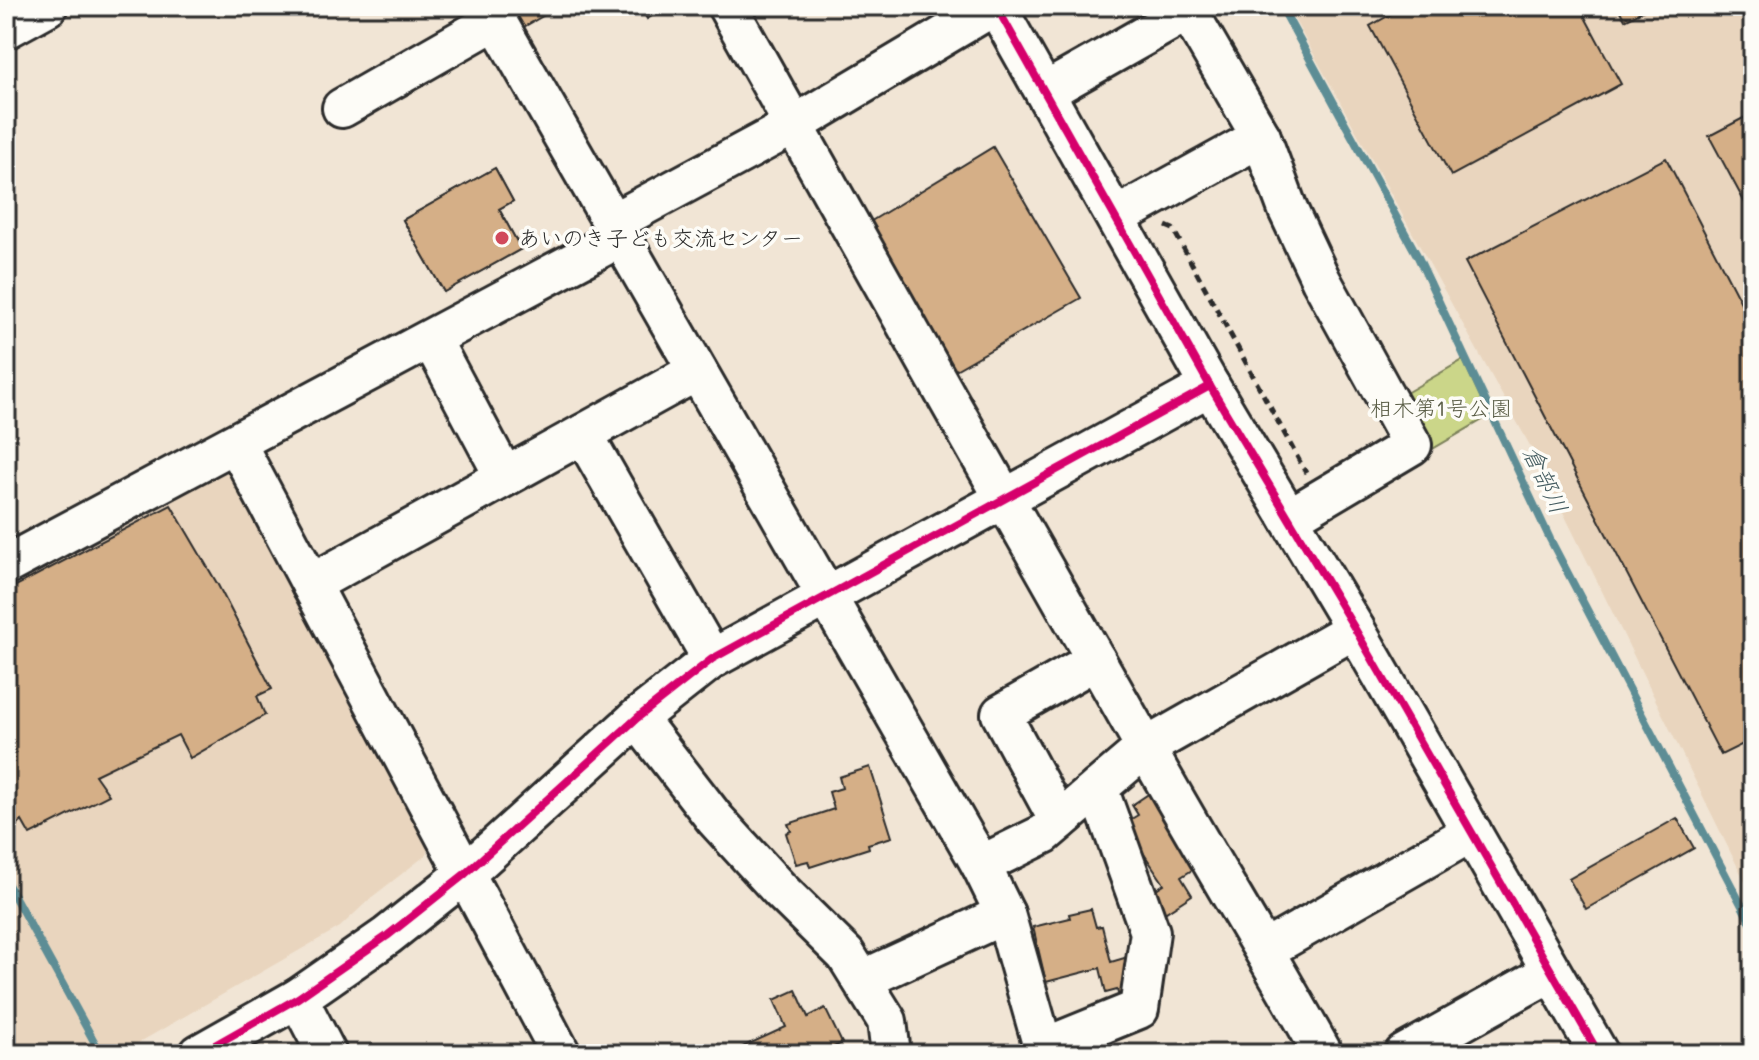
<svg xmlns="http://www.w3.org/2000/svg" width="1759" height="1060" font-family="Mali,'Klee One',sans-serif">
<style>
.built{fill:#e9d5be}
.green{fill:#cbd689;stroke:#7b805a;stroke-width:2}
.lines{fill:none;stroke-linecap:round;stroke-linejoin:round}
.stream{stroke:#5d8d95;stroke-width:8}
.building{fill:#d5af87;stroke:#2b2b2b;stroke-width:2}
.minor-casing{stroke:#2b2b2b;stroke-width:44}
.path{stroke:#2b2b2b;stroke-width:5;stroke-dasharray:8 6;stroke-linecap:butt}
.minor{stroke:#fdfcf7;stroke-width:38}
.cycleway-casing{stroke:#fdfcf7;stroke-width:13}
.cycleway{stroke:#d6006c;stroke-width:8}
.poi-dot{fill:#d1495b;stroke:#fdfcf7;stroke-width:3}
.labels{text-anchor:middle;stroke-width:7;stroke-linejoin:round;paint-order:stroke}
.poi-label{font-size:22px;fill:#2b2b2b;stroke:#fdfcf7;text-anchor:start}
.park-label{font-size:22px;fill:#5b5e47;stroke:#fdfcf7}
.water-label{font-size:24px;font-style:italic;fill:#445c60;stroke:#fdfcf7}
</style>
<rect width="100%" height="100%" fill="#f1e5d5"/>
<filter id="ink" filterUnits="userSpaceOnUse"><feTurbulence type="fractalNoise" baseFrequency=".0125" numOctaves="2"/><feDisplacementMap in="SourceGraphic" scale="16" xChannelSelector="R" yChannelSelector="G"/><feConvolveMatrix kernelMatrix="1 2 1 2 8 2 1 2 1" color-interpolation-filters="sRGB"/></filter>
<g filter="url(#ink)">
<!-- built -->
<g class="built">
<path d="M1287 6H1753V898L1533 451Z"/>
<path d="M219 468 238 481 430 838 426 855 372 897 340 927 119 1054H6V580Z"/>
</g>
<!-- green -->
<path class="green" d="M1463 360 1489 416 1429 451 1399 397Z"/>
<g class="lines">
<!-- stream -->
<g class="stream">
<path d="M1281 6 1418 257 1550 539 1753 927"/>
<path d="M6 881 101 1054"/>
</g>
</g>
<!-- building -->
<g class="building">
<path d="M509 6H560L522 28Z"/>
<path d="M640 6H669L647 19Z"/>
<path d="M1406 6H1579L1621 84 1451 176 1370 26Z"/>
<path d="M1617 6H1652L1625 20Z"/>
<path d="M1753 113V218L1709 136Z"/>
<path d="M993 147 1081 298 952 372 868 223Z"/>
<path d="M1666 158 1753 326V763L1743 744 1721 755 1465 262Z"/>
<path d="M495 168 513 201 499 209 521 249 444 292 403 220Z"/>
<path d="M495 168 513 201 499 209 521 249 444 292 403 220Z"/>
<path d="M171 505 218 585 272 689 257 696 265 715 190 758 178 735 95 775 109 795 30 835 22 821 12 831 6 820V591Z"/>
<path d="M870 767 892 837 868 844 869 848 810 867 808 861 796 864 786 833 791 831 788 824 834 809 829 792 842 788 839 777Z"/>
<path d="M1153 791 1200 865 1181 877 1192 895 1163 914 1150 893 1164 884 1142 851 1136 854 1123 824 1138 815 1132 805Z"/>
<path d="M1677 818 1694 848 1586 909 1569 879Z"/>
<path d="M1091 909 1096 927 1102 926 1111 962 1131 956 1137 996 1120 1000 1117 990 1106 993 1100 968 1046 982 1033 927 1070 918 1069 914Z"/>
<path d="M796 990 808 1017 825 1008 842 1043 819 1054H740L738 1049 786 1027 774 1000Z"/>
</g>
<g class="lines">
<defs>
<g id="minor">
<path d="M488 6 981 865"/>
<path d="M727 6C866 254 1006 503 1147 750 1204 852 1266 951 1323 1054"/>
<path d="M996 6 1210 386 1355 629 1599 1054"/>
<path d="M6 29 48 6"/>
<path d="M1045 92 1188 11 1261 137"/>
<path d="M342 108 496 20"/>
<path d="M1116 217 1261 137 1288 210 1321 280 1412 445 1289 518"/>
<path d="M612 223 794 125 994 6"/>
<path d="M431 339 504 476"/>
<path d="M583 434 712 659"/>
<path d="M236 443 561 1054"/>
<path d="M6 565 621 237"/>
<path d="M311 584 697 371"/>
<path d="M637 718 715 819 780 890 846 955 887 1021 891 1054"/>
<path d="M1059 821 1001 714 1096 660"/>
<path d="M1265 950 1472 832"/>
<path d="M862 980 1005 914"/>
<path d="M298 998 327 1054"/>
<path d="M1043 1048 1139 1009 1150 932 1098 788"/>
<path d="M199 1054 298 998 387 936 465 874 637 718 712 659 1210 386"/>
<path d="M1045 1054 1005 914 981 865 1044 834 1145 748 1355 629"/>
<path d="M1404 1054 1551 972"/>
</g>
</defs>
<!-- minor casing -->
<use href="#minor" class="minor-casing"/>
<!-- path -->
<path class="path" d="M1166 226 1173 229 1306 473"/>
<!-- minor -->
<use href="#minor" class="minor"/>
<defs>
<g id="cycleway">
<path d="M996 6 1210 386 1355 629 1599 1054"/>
<path d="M199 1054 298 998 387 936 465 874 637 718 712 659 1210 386"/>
</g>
</defs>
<!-- cycleway casing -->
<use href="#cycleway" class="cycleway-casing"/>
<!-- cycleway -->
<use href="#cycleway" class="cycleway"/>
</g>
</g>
<!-- markers -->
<circle class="poi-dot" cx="502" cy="238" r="8"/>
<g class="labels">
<!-- poi labels -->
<g class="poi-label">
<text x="518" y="246">あいのき子ども交流センター</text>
</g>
<!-- park labels -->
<g class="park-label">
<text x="1441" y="416">相木第1号公園</text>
</g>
<!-- water labels -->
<g class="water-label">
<text transform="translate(1545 480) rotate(65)" y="8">倉部川</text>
</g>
</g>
<!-- margin -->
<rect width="1759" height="1060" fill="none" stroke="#fdfcf7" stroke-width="32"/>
<rect x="16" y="16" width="1727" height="1028" fill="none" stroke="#2b2b2b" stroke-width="3" filter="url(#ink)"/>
</svg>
